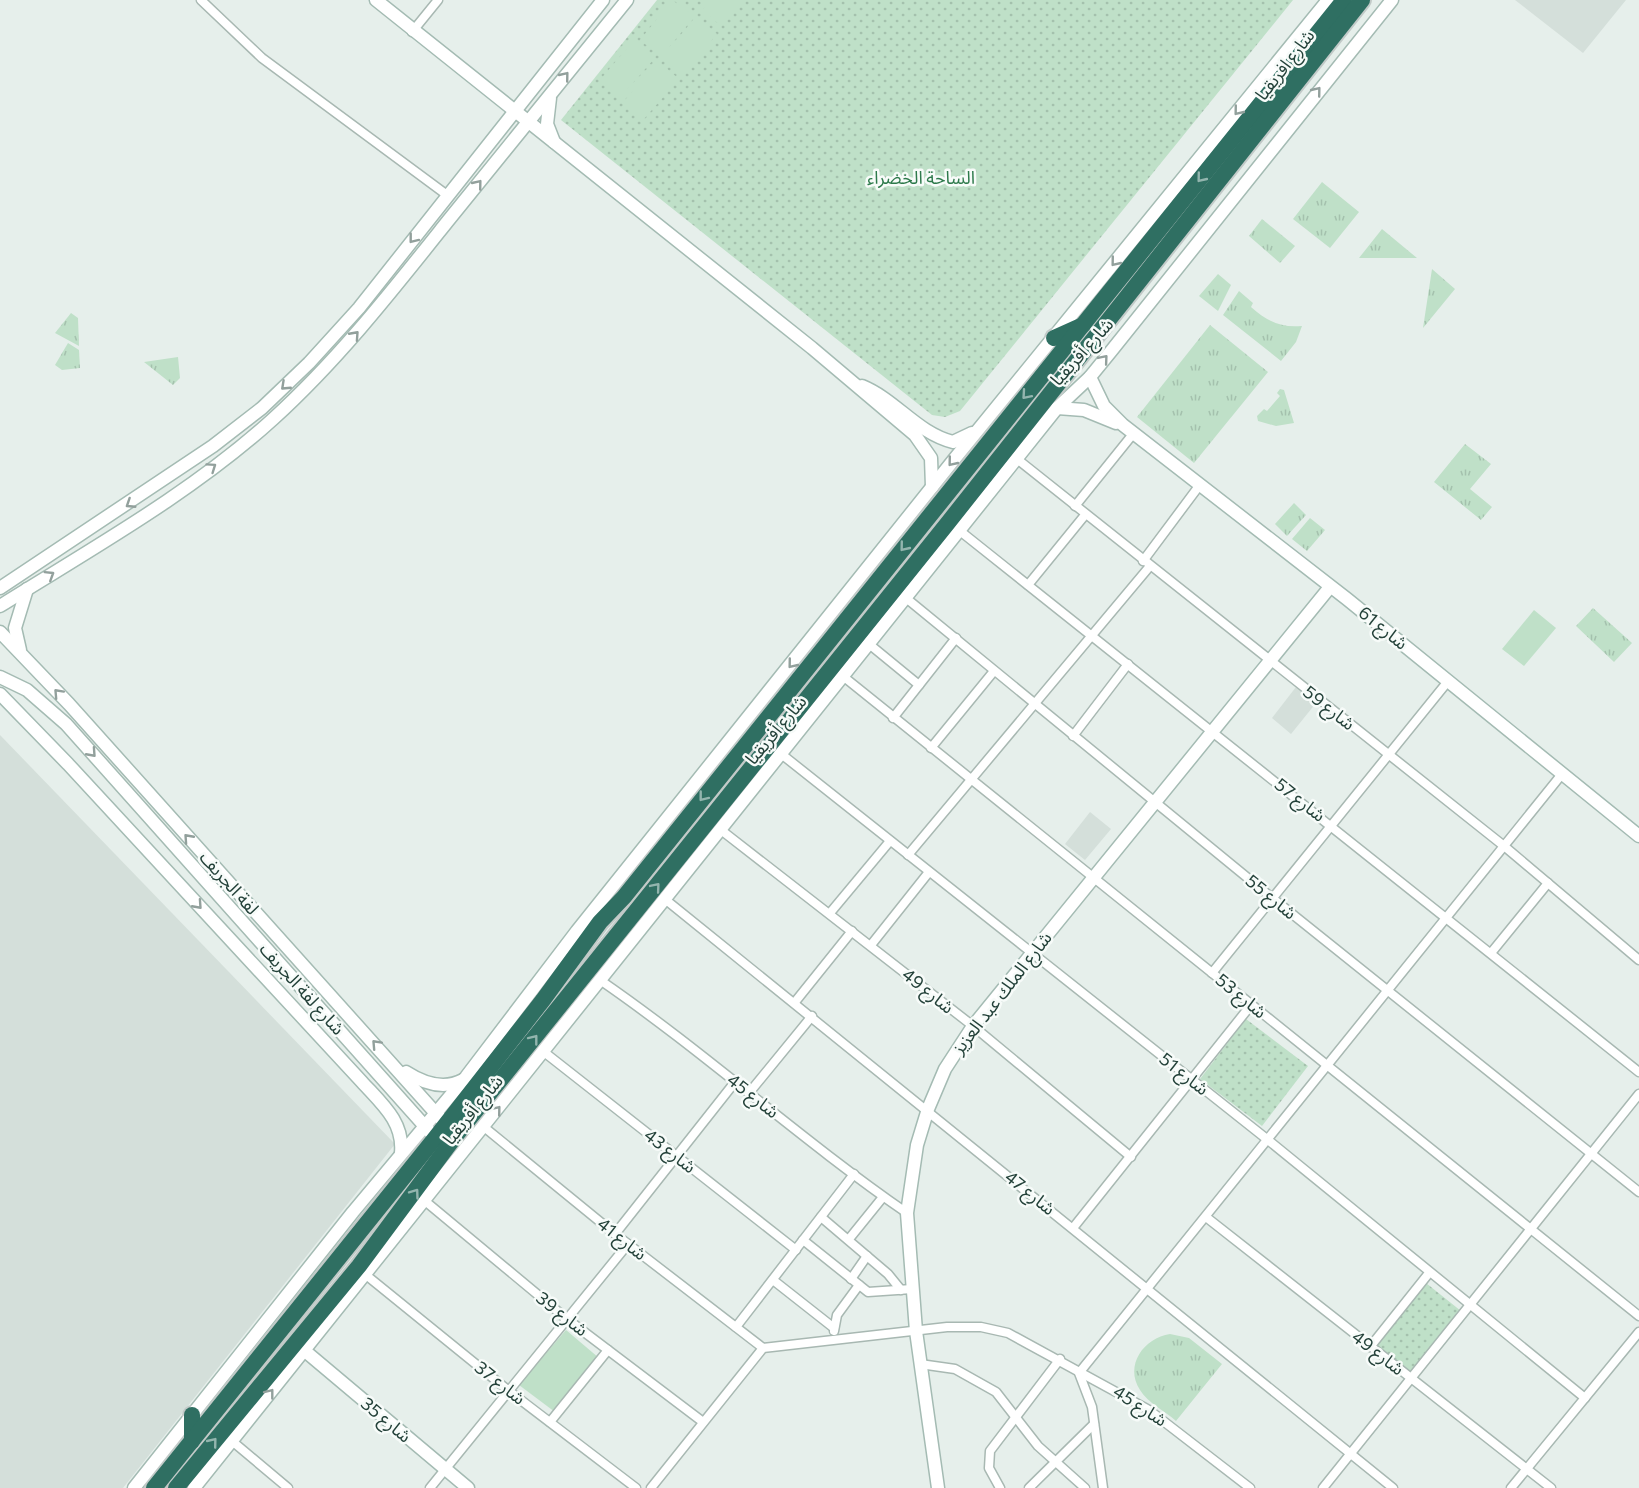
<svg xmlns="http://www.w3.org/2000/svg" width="1639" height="1488" font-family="Commissioner,'Noto Sans Arabic',sans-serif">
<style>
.built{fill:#d4dfda}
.grass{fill:url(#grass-tufts)}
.park{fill:url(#park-dots)}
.pitch{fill:#bfe0c8}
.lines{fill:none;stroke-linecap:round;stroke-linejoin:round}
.street-casing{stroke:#a8b8b2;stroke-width:11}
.secondary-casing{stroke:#a4bbb3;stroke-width:15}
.highway-casing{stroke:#c2cac8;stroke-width:20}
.street{stroke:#fff;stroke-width:8}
.secondary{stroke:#fff;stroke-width:12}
.highway{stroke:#2f6f62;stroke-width:16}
.oneway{stroke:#92a09c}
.oneway2{stroke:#93b5ae}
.labels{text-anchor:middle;stroke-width:5;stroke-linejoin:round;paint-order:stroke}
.street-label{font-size:18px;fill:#24423a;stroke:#f7fbf9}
.park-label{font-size:18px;fill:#2d7a4b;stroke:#f7fbf9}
</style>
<defs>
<pattern id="grass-tufts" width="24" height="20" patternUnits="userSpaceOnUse" patternTransform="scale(1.5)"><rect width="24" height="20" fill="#bfe0c8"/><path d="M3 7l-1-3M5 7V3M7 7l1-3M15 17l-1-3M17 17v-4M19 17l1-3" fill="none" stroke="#a4c1ad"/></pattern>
<pattern id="park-dots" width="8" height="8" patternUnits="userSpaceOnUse" patternTransform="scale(1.5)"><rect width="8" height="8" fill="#bfe0c8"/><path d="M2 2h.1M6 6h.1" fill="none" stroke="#a4c1ad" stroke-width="1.8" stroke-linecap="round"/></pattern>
</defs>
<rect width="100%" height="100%" fill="#e6efeb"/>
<!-- built -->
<g class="built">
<path d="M1515 0H1626L1583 53Z"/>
<path d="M1296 687 1316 703 1291 734 1272 718Z"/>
<path d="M0 735 395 1144 123 1488H0Z"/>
<path d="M1090 812 1111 829 1085 860 1065 844Z"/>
</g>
<!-- grass -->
<g class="grass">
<path d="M1322 182 1359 212 1330 248 1293 219Z"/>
<path d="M1262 219 1295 246 1280 263 1249 236Z"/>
<path d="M1382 229 1417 258H1359Z"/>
<path d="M1432 269 1455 289 1423 328Z"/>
<path d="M1218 274 1231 285 1218 311 1199 296Z"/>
<path d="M1239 291 1253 303 1251 307C1267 321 1280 328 1302 326L1296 342 1281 361 1223 315Z"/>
<path d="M71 313 78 318 79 346 55 333Z"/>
<path d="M1210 325 1268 372 1194 463 1137 417Z"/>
<path d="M68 343 79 350 80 368 62 370 55 365Z"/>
<path d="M178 357 180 378 173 385 144 362Z"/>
<path d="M1280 389 1284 390 1294 423 1276 426 1258 421 1257 416 1264 409 1267 411 1280 396 1277 393Z"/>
<path d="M1465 444 1491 464 1470 489 1492 507 1481 520 1434 482Z"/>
<path d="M1294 503 1306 515 1287 536 1275 524Z"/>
<path d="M1310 518 1325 530 1307 551 1292 539Z"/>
<path d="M1593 608 1632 643 1614 662 1576 626Z"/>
<path d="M1170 1334 1189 1338 1222 1364 1176 1421C1165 1411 1148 1403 1140 1390 1124 1365 1144 1338 1170 1334Z"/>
</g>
<!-- park -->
<g class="park">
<path d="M657 0H1293L960 411 945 417 932 415 561 120Z"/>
<path d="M1246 1019 1308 1066 1262 1126 1200 1079Z"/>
<path d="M1426 1283 1461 1311 1411 1372 1377 1345Z"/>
</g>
<!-- pitch -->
<g class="pitch">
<path d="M672 0 695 16 661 57 640 40Z"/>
<path d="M710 0H743L721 26 702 10Z"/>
<path d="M696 16 717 34 683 75 662 58Z"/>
<path d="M633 41 654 59 619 99 599 81Z"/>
<path d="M658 61 679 79 644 119 624 101Z"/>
<path d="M1534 610 1556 628 1524 666 1502 649Z"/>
<path d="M566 1330 599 1358 555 1412 519 1385Z"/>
</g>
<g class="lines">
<defs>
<g id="street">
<path d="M201 0 262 58 447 195"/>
<path d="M412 32 438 0"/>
<path d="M1017 459 1504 846 1639 960"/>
<path d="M1075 506 1133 434"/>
<path d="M960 531 1639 1072"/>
<path d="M1143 561 1199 486"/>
<path d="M1028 585 1085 515"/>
<path d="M906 598 1271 897 1639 1192"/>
<path d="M869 644 919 685"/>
<path d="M844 677 1639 1316"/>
<path d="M893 718 956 638"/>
<path d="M1073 736 1128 664"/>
<path d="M931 748 994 671"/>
<path d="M780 753 1268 1140 1585 1398"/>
<path d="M721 830 973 1026 1131 1157"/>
<path d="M908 855 1150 566"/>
<path d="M666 900 1393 1488"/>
<path d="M830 913 890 841"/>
<path d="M871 945 929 872"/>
<path d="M1491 953 1548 883"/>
<path d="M1212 973 1449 680"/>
<path d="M600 980C706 1053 801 1140 907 1213"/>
<path d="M795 1002 852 931"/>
<path d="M544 1052 796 1250"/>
<path d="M749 1093 812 1016"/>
<path d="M484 1127 615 1234 763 1348"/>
<path d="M425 1201 567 1319 703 1422"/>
<path d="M821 1217 888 1274 901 1290"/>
<path d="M1206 1217 1551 1488"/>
<path d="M1073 1228 1251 1005"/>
<path d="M615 1234 735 1082"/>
<path d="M849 1239 883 1197"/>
<path d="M803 1240 868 1292 912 1289"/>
<path d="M366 1275 509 1391 636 1488"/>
<path d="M851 1279 867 1256"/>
<path d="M773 1280 834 1328"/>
<path d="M736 1327 854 1174"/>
<path d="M834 1331 837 1315 859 1285"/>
<path d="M1370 1347 1429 1273"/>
<path d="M920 1364 955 1369 996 1392 1038 1446 1085 1488"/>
<path d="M550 1422 608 1350"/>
<path d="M232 1441 288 1488"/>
<path d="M430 1488 628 1244"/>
<path d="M651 1488 763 1348 947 1327H981L1008 1333 1149 1410 1250 1488"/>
<path d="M1000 1488 989 1468 990 1451 1060 1359"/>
<path d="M1029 1488 1094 1424"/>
<path d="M1103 1488 1092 1407 1079 1373 1562 774"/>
<path d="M1323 1488 1639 1094"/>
<path d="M1511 1488 1639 1332"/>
</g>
<g id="secondary">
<path d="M376 0 812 348 915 435 931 458 932 487"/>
<path d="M550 98 547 124 554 142"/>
<path d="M1090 377 1104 406 1123 425 1347 599 1639 836"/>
<path d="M862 386C896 400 917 433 953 442L972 433"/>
<path d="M1057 408 1084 410 1116 423"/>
<path d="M0 588 213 446 262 408 309 363 359 308 603 0"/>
<path d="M0 606C91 549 193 492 273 419 338 360 392 291 447 222 507 148 567 74 627 0"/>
<path d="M0 632 69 704 441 1119"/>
<path d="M20 650 15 628 27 589"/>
<path d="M0 677 27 690 66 724 430 1132"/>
<path d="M0 694 68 764 362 1082C382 1104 404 1122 401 1153"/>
<path d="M406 1072C423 1083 444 1090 463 1080"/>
<path d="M305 1351 468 1488"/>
<path d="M134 1488 353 1212 466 1077 577 931 956 457 1328 0"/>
<path d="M194 1488 1057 408 1090 377 1112 350 1392 0"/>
<path d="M938 1488 916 1331 907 1213 917 1145 928 1109 945 1069 973 1026 1330 587"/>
</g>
<g id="highway">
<path d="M1054 338 1083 325"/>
<path d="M192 1415V1441"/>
<path d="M154 1488 436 1137 543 1000 600 922 624 897C863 597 1104 299 1344 0"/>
<path d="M176 1488 359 1266 457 1134 947 524 1362 0"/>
</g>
</defs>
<!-- street casing -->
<use href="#street" class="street-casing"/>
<!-- secondary casing -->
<use href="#secondary" class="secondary-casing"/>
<!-- highway casing -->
<use href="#highway" class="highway-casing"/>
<!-- street -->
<use href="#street" class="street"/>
<!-- secondary -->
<use href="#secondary" class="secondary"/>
<!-- highway -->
<use href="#highway" class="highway"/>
</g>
<!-- one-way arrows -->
<defs><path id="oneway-chevron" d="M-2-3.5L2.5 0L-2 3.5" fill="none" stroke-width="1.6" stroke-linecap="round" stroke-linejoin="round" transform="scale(1.5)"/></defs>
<g class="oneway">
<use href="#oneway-chevron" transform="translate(565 76) rotate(-51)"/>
<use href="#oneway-chevron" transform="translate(1317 91) rotate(-51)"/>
<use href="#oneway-chevron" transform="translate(1238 111) rotate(129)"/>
<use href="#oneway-chevron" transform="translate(478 184) rotate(-51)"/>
<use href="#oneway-chevron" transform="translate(413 239) rotate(128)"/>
<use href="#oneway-chevron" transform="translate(1115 262) rotate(129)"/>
<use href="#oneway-chevron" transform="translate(355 335) rotate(-48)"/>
<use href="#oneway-chevron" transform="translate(1104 359) rotate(-50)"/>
<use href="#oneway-chevron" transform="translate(285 386) rotate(137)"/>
<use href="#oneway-chevron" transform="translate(952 462) rotate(129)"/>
<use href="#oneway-chevron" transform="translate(212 467) rotate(-35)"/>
<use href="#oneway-chevron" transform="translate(130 504) rotate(147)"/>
<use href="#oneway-chevron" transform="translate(50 575) rotate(-32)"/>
<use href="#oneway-chevron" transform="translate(792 664) rotate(129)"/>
<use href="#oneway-chevron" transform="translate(58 693) rotate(-133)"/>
<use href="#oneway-chevron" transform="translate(92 753) rotate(48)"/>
<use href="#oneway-chevron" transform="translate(188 838) rotate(-132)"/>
<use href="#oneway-chevron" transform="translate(198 905) rotate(48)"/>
<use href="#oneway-chevron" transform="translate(376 1044) rotate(-133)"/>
<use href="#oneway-chevron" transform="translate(497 1110) rotate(-51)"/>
<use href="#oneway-chevron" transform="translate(270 1393) rotate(-52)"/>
</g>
<g class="oneway2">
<use href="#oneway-chevron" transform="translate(1201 178) rotate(129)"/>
<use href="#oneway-chevron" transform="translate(1026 395) rotate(131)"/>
<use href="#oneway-chevron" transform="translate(904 547) rotate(129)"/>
<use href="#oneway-chevron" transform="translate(703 797) rotate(128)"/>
<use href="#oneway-chevron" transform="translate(656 887) rotate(-50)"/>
<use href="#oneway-chevron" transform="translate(534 1039) rotate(-52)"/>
<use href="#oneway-chevron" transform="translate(415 1193) rotate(-54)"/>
<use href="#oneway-chevron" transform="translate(213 1442) rotate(-51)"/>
</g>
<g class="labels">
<!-- street labels -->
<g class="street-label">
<text transform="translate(1285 65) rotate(-52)" y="6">شارع افريقيا</text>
<text transform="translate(1082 352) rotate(-48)" y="6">شارع أفريقيا</text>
<text transform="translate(1383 628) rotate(39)" y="6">شارع 61</text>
<text transform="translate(1329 708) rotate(38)" y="6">شارع 59</text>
<text transform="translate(776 730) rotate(-50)" y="6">شارع أفريقيا</text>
<text transform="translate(1300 800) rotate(38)" y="6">شارع 57</text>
<text transform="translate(229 883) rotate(48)" y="6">لفة الجريف</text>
<text transform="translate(1271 897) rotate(39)" y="6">شارع 55</text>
<text transform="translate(302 989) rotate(48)" y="6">شارع لفة الجريف</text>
<text transform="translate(928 991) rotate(39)" y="6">شارع 49</text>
<text transform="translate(1002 993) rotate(-52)" y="6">شارع الملك عبد العزيز</text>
<text transform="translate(1241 996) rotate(39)" y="6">شارع 53</text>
<text transform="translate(1184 1074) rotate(38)" y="6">شارع 51</text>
<text transform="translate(753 1096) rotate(38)" y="6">شارع 45</text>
<text transform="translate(473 1110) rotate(-51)" y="6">شارع أفريقيا</text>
<text transform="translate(670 1151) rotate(38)" y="6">شارع 43</text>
<text transform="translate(1030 1193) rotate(39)" y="6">شارع 47</text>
<text transform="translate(622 1239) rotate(38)" y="6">شارع 41</text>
<text transform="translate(562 1314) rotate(38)" y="6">شارع 39</text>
<text transform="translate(1378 1353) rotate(38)" y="6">شارع 49</text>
<text transform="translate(500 1383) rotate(38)" y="6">شارع 37</text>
<text transform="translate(1140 1406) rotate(33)" y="6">شارع 45</text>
<text transform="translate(386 1420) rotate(40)" y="6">شارع 35</text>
</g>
<!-- park labels -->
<g class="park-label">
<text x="921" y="184">الساحة الخضراء</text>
</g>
</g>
</svg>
